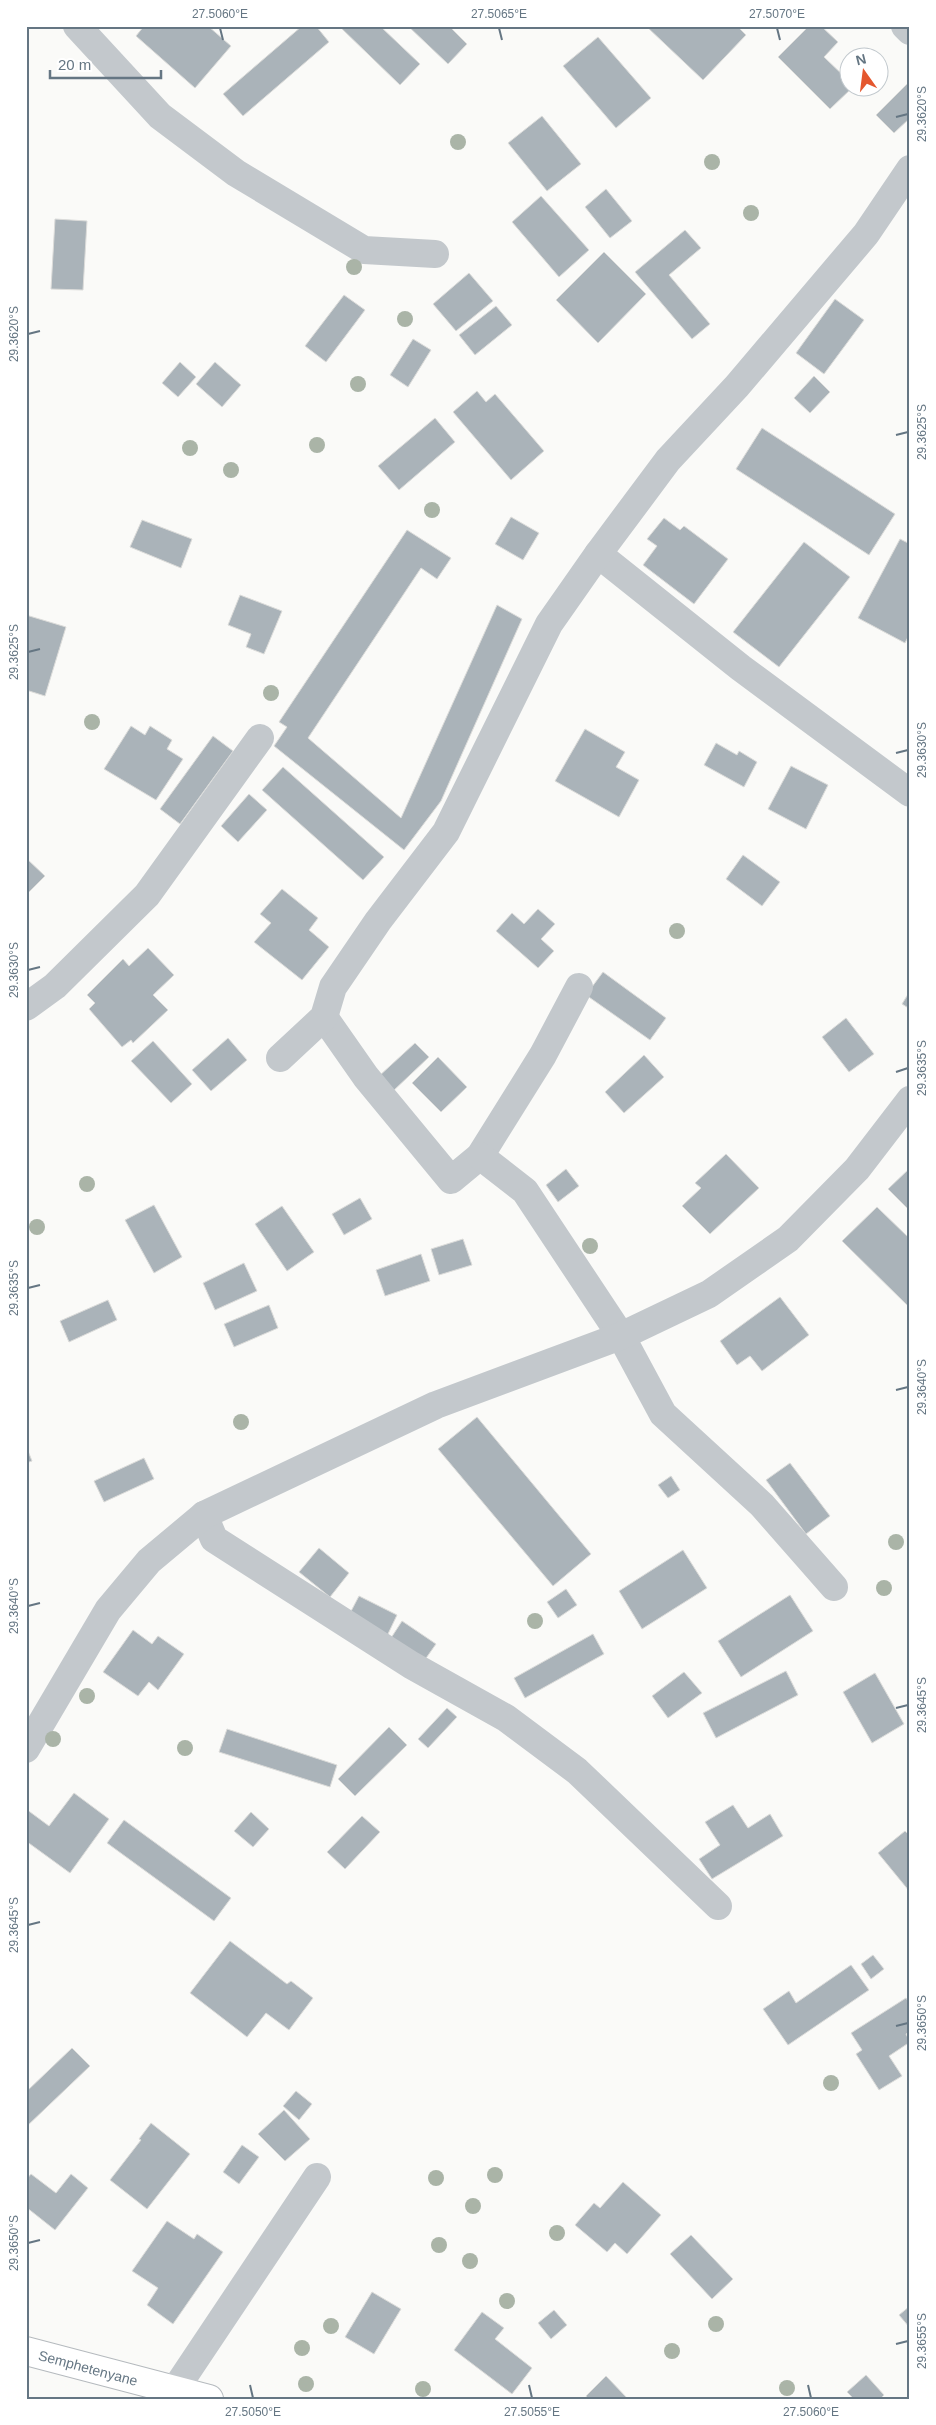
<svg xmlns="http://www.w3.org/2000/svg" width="936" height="2425" font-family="Arial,sans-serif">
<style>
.building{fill:#aab3b9;stroke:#dcdcda}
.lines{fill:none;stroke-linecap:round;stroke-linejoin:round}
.major-casing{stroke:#b5babe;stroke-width:30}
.minor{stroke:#c3c8cc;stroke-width:28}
.major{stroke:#fff;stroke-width:28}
.tree{fill:#aab4a7}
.ticks{fill:none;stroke:#657683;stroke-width:2}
.labels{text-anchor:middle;stroke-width:5;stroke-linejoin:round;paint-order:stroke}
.street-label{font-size:14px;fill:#657683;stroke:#fff}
.neatline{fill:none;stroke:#657683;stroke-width:2}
.ticks-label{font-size:12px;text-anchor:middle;fill:#657683}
</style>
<rect width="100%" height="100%" fill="#fafaf8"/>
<!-- building -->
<g class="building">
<path d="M144 26H208L231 46 195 88 136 36Z"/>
<path d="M302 26H316L329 42 243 116 223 94Z"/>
<path d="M339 26H380L420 64 400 85Z"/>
<path d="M408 26H449L467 44 448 64Z"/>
<path d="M646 26H737L746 35 703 80Z"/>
<path d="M809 26H821L838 42 824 57 848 80V88H852L830 109 778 57Z"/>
<path d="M598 37 651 98 616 128 563 66Z"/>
<path d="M908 83 910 118 894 133 876 115Z"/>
<path d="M542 116 581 164 547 191 508 143Z"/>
<path d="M606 189 632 221 610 238 585 207Z"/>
<path d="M541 196 589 250 559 277 512 222Z"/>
<path d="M55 219 87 221 83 290 51 289Z"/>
<path d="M685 230 701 248 669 275 710 324 692 339 635 272Z"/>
<path d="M604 252 646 294 598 343 556 300Z"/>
<path d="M469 273 493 301 456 331 433 304Z"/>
<path d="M344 295 365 310 326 362 305 346Z"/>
<path d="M835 299 864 320 824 374 796 353Z"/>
<path d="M496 306 512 325 475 355 459 335Z"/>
<path d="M413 339 431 350 408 387 390 375Z"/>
<path d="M180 362 196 377 178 397 162 383Z"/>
<path d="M215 362 241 385 222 407 196 384Z"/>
<path d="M814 376 830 392 810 413 794 398Z"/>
<path d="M477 391 486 402 495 394 544 451 511 480 453 412Z"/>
<path d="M435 418 455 442 399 490 378 466Z"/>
<path d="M762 428 895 514 869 555 736 469Z"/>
<path d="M511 517 539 533 523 560 495 544Z"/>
<path d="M664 518 680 530 684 526 728 559 694 604 643 565 657 546 647 539Z"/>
<path d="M142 520 192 539 181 568 130 547Z"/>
<path d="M407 530 451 558 437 579 421 568 308 738 401 818 497 605 522 619 441 801 404 850 274 746 287 727 279 722Z"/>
<path d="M900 539 910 544V633L905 643 858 618Z"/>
<path d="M804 542 850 577 779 667 733 632Z"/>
<path d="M240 595 282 611 264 654 246 647 251 634 228 625Z"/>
<path d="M26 615 66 627 45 696 26 690Z"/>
<path d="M131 726 145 735 150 726 172 740 167 749 183 759 156 800 104 769Z"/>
<path d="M585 729 625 752 616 767 639 780 619 817 555 781Z"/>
<path d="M213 736 233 751 180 824 160 809Z"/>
<path d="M716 743 737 755 739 751 757 762 744 787 704 765Z"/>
<path d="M791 766 828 785 806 829 768 809Z"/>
<path d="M283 767 384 857 363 880 262 790Z"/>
<path d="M249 794 267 810 238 842 221 826Z"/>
<path d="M743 855 780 882 762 906 726 879Z"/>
<path d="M26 858 45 876 27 894 26 893Z"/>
<path d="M282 889 318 918 309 930 329 947 302 980 254 942 271 923 260 914Z"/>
<path d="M538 909 555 924 541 939 554 951 538 968 496 931 512 913 524 924Z"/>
<path d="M148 948 174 975 153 995 168 1010 133 1043 131 1040 122 1047 89 1009 95 1003 87 995 123 959 129 966Z"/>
<path d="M603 972 666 1018 650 1040 586 995Z"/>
<path d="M910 991V1009L902 1004Z"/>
<path d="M846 1018 874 1054 849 1072 822 1037Z"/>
<path d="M228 1038 247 1060 211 1091 192 1070Z"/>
<path d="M153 1041 192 1084 171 1103 131 1061Z"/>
<path d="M415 1043 429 1057 392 1092 378 1077Z"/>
<path d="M644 1055 664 1077 624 1113 605 1092Z"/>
<path d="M438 1057 467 1087 441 1112 412 1083Z"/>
<path d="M726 1154 759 1188 710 1234 682 1206 701 1188 695 1183Z"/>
<path d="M910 1168V1211L888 1189Z"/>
<path d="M566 1169 579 1186 558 1202 546 1185Z"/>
<path d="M360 1198 372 1219 344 1235 332 1214Z"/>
<path d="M154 1205 182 1257 154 1273 125 1220Z"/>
<path d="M282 1206 314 1252 287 1271 255 1224Z"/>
<path d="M877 1207 910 1239V1308L842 1241Z"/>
<path d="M463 1239 472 1265 439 1275 431 1249Z"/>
<path d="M421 1254 430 1281 385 1296 376 1270Z"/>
<path d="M244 1263 257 1291 215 1310 203 1283Z"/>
<path d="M780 1297 809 1335 762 1371 750 1356 737 1365 720 1341Z"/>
<path d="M108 1300 117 1320 69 1342 60 1321Z"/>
<path d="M269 1305 278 1328 234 1347 224 1324Z"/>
<path d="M477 1417 591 1554 553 1586 438 1449Z"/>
<path d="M26 1446 32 1461 26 1463Z"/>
<path d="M144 1458 154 1479 104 1502 94 1481Z"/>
<path d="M790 1463 830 1516 806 1534 766 1480Z"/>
<path d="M671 1476 680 1490 668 1498 658 1485Z"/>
<path d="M319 1548 349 1573 330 1597 299 1572Z"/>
<path d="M683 1550 707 1588 642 1629 619 1591Z"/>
<path d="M566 1589 577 1605 558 1618 547 1602Z"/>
<path d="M790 1595 813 1631 741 1677 718 1641Z"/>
<path d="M359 1596 397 1615 387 1636 348 1617Z"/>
<path d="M402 1621 436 1644 424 1661 391 1638Z"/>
<path d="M133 1630 152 1644 158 1636 184 1654 158 1690 149 1682 138 1696 103 1672Z"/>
<path d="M593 1634 604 1654 525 1698 514 1678Z"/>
<path d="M786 1671 798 1695 716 1738 703 1713Z"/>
<path d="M684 1672 702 1693 668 1718 652 1696Z"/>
<path d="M875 1673 904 1724 872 1743 843 1692Z"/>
<path d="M447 1708 457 1717 428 1748 418 1739Z"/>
<path d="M389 1727 407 1745 355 1796 338 1779Z"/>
<path d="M227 1729 337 1765 330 1787 219 1752Z"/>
<path d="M74 1793 109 1819 70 1873 26 1841V1809L49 1826Z"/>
<path d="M733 1805 748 1828 770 1814 783 1836 712 1879 699 1859 720 1845 705 1822Z"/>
<path d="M251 1812 269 1829 253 1847 234 1831Z"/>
<path d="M362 1816 380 1832 345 1869 327 1852Z"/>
<path d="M124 1820 231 1898 214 1921 107 1843Z"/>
<path d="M905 1831 910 1836V1892L878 1853Z"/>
<path d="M230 1941 287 1984 291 1981 313 1998 289 2030 266 2013 247 2037 190 1993Z"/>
<path d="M873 1955 884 1969 871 1979 861 1964Z"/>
<path d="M851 1965 869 1990 788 2045 763 2009 789 1991 796 2003Z"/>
<path d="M906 1998 910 2004V2032L906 2034 910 2042 889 2056 902 2076 879 2090 856 2054 862 2050 851 2033Z"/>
<path d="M72 2048 90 2066 26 2127V2092Z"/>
<path d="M296 2091 312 2104 299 2120 283 2106Z"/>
<path d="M284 2110 310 2139 285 2161 258 2134Z"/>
<path d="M151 2123 190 2154 147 2209 110 2180 141 2140 139 2139Z"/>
<path d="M242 2145 259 2157 239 2184 223 2172Z"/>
<path d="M31 2174 56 2193 71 2174 88 2188 55 2230 26 2207V2180Z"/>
<path d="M623 2182 661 2215 627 2254 615 2243 607 2252 575 2225 594 2203 600 2208Z"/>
<path d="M167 2221 194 2239 197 2234 223 2252 173 2324 147 2305 158 2288 132 2271Z"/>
<path d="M691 2235 733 2279 712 2299 670 2254Z"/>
<path d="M372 2292 401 2309 374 2354 345 2337Z"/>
<path d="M910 2306V2328L899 2315Z"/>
<path d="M554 2310 567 2325 551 2339 538 2323Z"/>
<path d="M482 2312 504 2328 495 2339 532 2368 512 2394 454 2350Z"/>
<path d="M866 2375 884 2395 880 2399H854L847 2392Z"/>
<path d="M606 2376 628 2399H588L586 2396Z"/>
</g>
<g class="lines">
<defs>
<path id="major" d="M26 2351 209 2399"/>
</defs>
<!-- major casing -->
<use href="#major" class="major-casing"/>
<!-- minor -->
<g class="minor">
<path d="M77 26 160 116 236 173 364 250 435 254"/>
<path d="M905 26 910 31"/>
<path d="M598 554 741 668 910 793"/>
<path d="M26 1007 55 986 147 895 260 738"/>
<path d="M324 1017 366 1077 451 1180 480 1156 543 1055 579 987"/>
<path d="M280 1058 324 1017 333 987 378 921 446 832 549 624 598 554 668 460 737 386 866 234 910 169"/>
<path d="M480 1156 525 1191 621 1336 663 1414 762 1505 834 1587"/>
<path d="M204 1515 214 1539 411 1665 506 1718 577 1771 718 1906"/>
<path d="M26 1749 108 1610 149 1561 204 1515 436 1405 621 1336 709 1294 788 1239 857 1169 910 1100"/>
<path d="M174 2391 317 2177"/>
</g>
<!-- major -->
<use href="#major" class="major"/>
</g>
<!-- trees -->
<g class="tree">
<circle cx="458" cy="142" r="8"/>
<circle cx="712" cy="162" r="8"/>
<circle cx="751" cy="213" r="8"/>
<circle cx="354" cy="267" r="8"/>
<circle cx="405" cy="319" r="8"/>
<circle cx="358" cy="384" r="8"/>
<circle cx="317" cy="445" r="8"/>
<circle cx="190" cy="448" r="8"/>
<circle cx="231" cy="470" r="8"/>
<circle cx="432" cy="510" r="8"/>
<circle cx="271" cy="693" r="8"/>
<circle cx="92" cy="722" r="8"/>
<circle cx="677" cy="931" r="8"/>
<circle cx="87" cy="1184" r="8"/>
<circle cx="37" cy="1227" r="8"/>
<circle cx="590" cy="1246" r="8"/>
<circle cx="241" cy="1422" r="8"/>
<circle cx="896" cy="1542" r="8"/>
<circle cx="884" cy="1588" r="8"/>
<circle cx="535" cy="1621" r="8"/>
<circle cx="87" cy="1696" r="8"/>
<circle cx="53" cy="1739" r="8"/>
<circle cx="185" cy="1748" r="8"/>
<circle cx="831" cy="2083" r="8"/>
<circle cx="495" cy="2175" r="8"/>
<circle cx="436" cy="2178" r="8"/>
<circle cx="473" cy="2206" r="8"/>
<circle cx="557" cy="2233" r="8"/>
<circle cx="439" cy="2245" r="8"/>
<circle cx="470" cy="2261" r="8"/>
<circle cx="507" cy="2301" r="8"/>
<circle cx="716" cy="2324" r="8"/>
<circle cx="331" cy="2326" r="8"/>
<circle cx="302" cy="2348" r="8"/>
<circle cx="672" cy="2351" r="8"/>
<circle cx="306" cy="2384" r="8"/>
<circle cx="787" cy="2388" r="8"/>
<circle cx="423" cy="2389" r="8"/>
</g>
<!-- ticks -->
<path class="ticks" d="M220 28 223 40M499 28 502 40M777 28 780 40M896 117 908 114M28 334 40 331M896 435 908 432M28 652 40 649M896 753 908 750M28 970 40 967M896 1072 908 1068M28 1288 40 1285M896 1390 908 1387M28 1606 40 1603M896 1708 908 1705M28 1925 40 1922M896 2026 908 2023M28 2243 40 2240M896 2344 908 2341M250 2385 253 2398M529 2385 532 2398M808 2385 811 2398"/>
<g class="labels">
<!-- street labels -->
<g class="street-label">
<text transform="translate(88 2368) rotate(15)" y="5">Semphetenyane</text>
</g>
</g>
<!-- border -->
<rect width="936" height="2425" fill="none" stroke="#ffffff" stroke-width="55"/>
<!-- north arrow -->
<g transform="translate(864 72) rotate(346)"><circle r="24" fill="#ffffff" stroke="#c1c8cd"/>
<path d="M0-4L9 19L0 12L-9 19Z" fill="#e4572e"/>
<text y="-8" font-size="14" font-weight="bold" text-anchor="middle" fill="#657683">N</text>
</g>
<!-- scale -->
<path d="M50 70v8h111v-8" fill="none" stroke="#657683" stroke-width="2.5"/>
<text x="58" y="70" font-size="15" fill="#657683" stroke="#ffffff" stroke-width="4" paint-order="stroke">20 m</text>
<rect x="28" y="28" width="880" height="2370" class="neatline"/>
<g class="ticks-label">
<text x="220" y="18">27.5060°E</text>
<text x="499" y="18">27.5065°E</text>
<text x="777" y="18">27.5070°E</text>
<text transform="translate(922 114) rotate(-90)" y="4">29.3620°S</text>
<text transform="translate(14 334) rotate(-90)" y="4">29.3620°S</text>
<text transform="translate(922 432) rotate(-90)" y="4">29.3625°S</text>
<text transform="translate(14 652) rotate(-90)" y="4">29.3625°S</text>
<text transform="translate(922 750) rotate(-90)" y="4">29.3630°S</text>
<text transform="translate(14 970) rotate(-90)" y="4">29.3630°S</text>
<text transform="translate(922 1068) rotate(-90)" y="4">29.3635°S</text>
<text transform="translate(14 1288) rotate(-90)" y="4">29.3635°S</text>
<text transform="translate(922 1387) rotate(-90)" y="4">29.3640°S</text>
<text transform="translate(14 1606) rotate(-90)" y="4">29.3640°S</text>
<text transform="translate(922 1705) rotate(-90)" y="4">29.3645°S</text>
<text transform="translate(14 1925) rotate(-90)" y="4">29.3645°S</text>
<text transform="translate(922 2023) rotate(-90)" y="4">29.3650°S</text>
<text transform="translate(14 2243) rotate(-90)" y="4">29.3650°S</text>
<text transform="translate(922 2341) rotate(-90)" y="4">29.3655°S</text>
<text x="253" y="2416">27.5050°E</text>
<text x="532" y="2416">27.5055°E</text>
<text x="811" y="2416">27.5060°E</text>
</g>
</svg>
